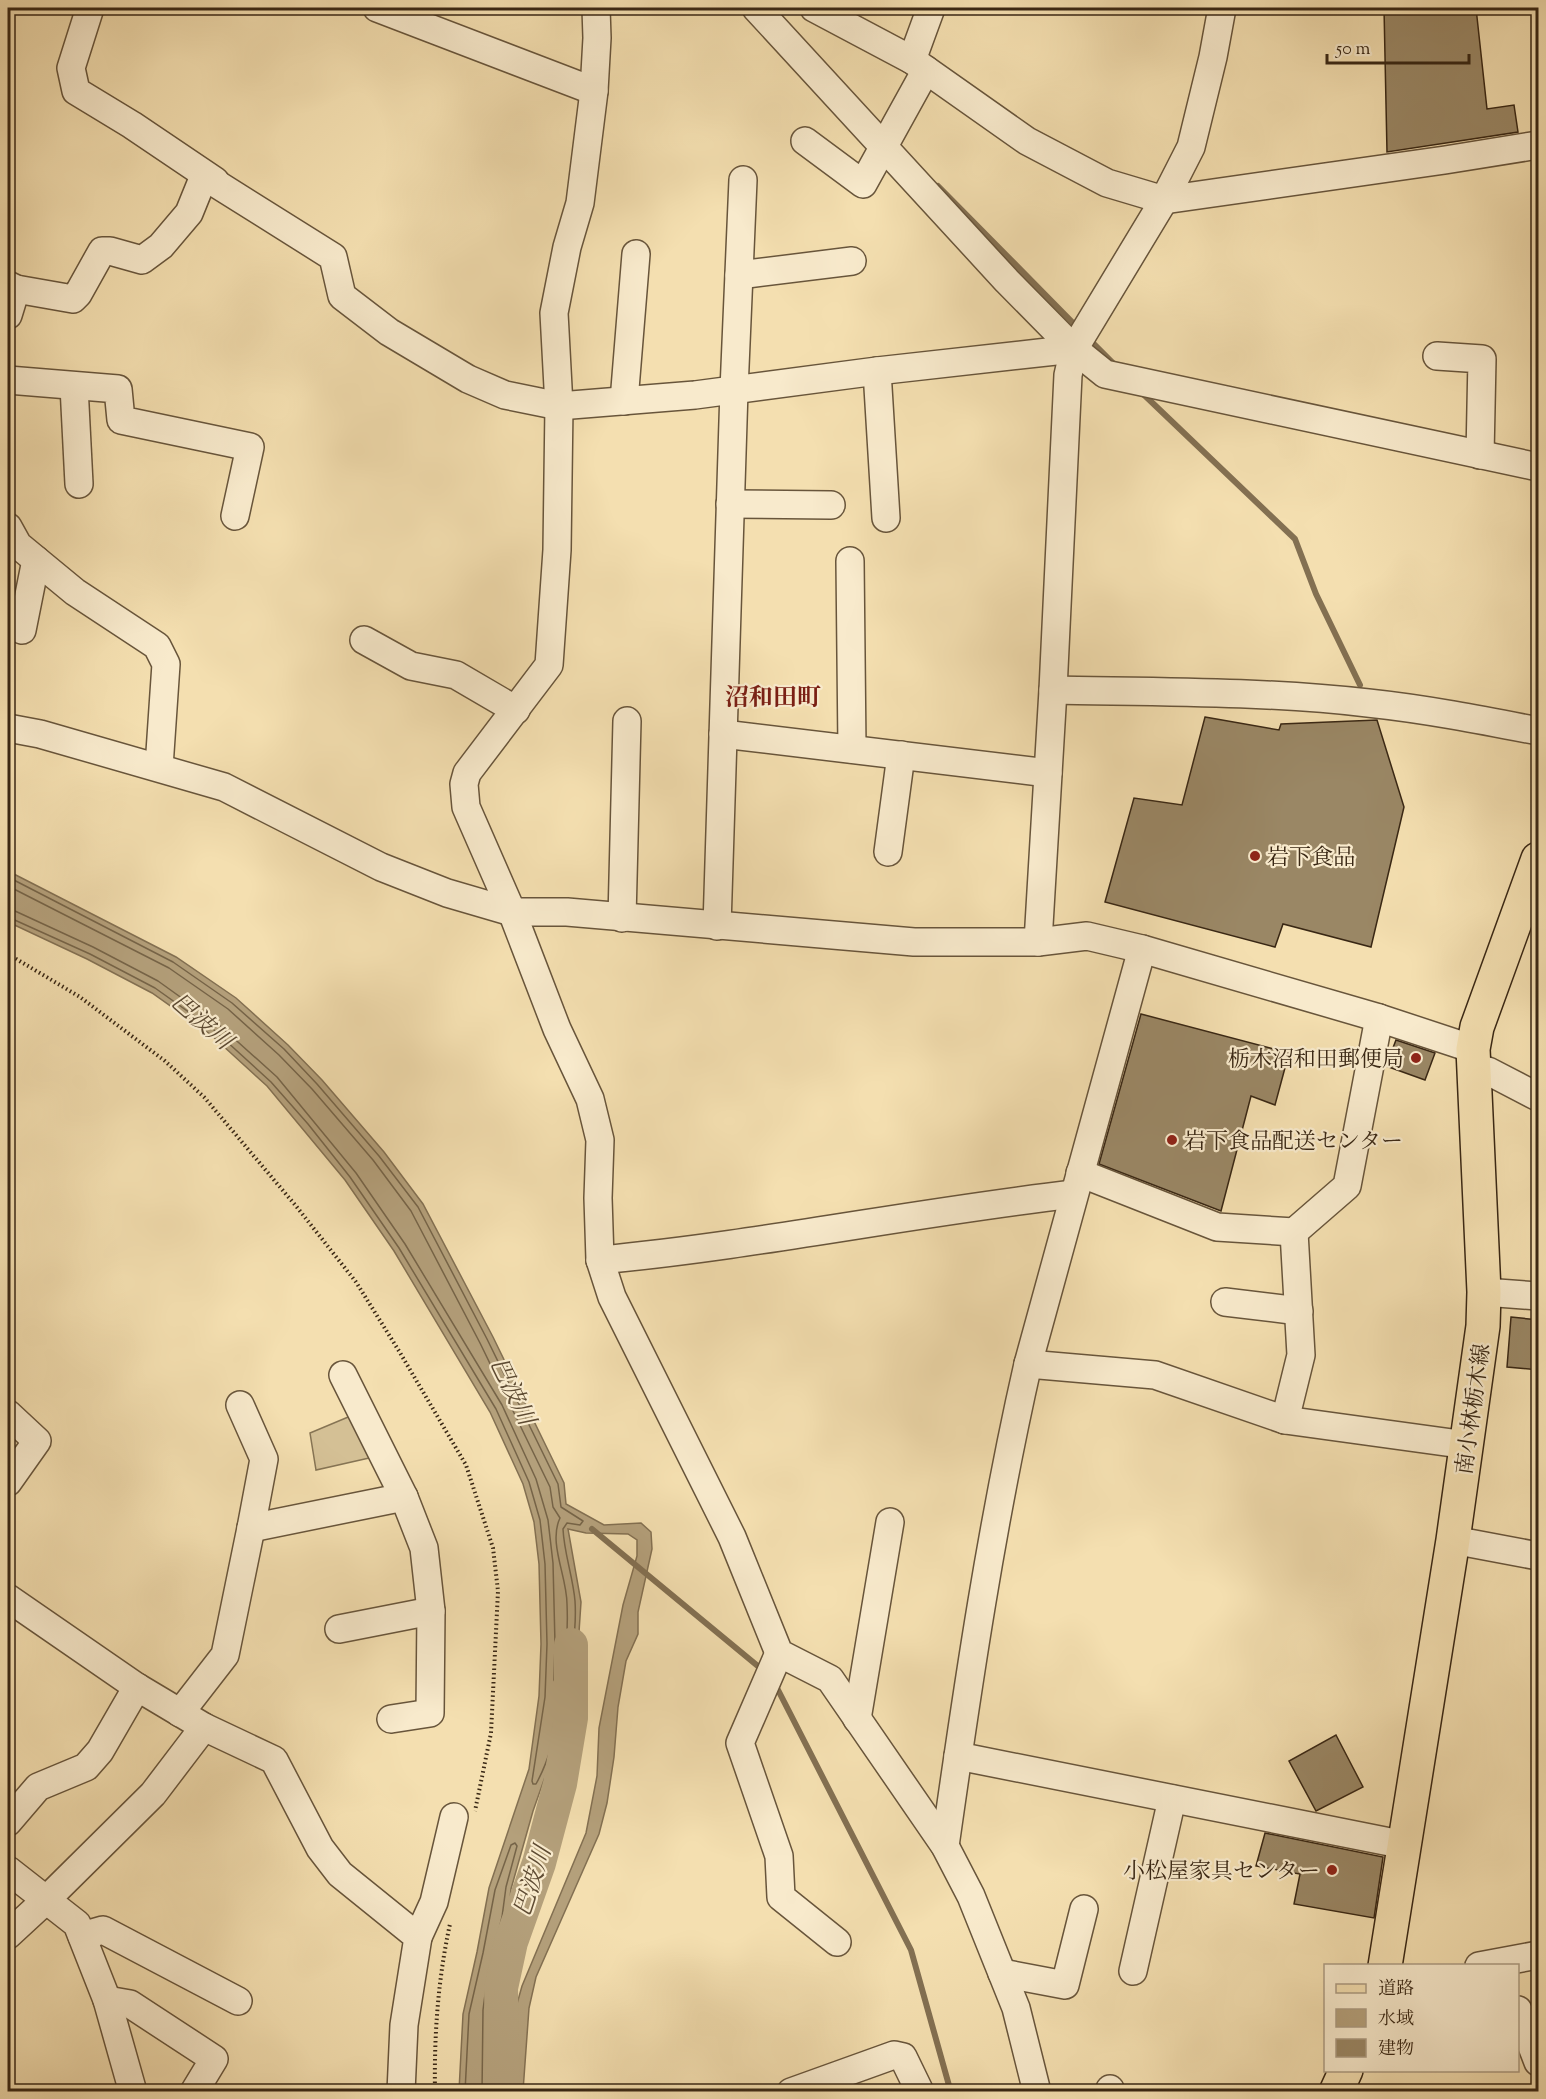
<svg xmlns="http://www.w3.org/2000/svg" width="1546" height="2099" font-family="'Sorts Mill Goudy','Noto Serif JP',serif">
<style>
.green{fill:#d4c095;stroke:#867454;stroke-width:1.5}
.water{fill:#b4a07b;stroke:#837052;stroke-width:1.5}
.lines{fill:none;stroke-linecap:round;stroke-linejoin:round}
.shore{stroke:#766448;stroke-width:1.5}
.stream{stroke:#837052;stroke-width:6}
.river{stroke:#b4a07b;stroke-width:34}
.building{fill:#9a8765;stroke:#392714;stroke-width:1.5}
.minor-casing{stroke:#68553b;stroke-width:30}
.major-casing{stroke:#392714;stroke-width:36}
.path{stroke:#392714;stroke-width:4;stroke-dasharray:1.5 3;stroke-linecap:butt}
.minor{stroke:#f8eacc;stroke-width:27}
.major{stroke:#f4dfb0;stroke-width:33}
.poi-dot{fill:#8f2418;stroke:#f8eacc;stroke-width:2}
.labels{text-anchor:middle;stroke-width:4.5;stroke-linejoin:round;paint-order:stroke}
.poi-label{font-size:22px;fill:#392714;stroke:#f8eacc;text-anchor:start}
.street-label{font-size:22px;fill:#392714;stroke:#f8eacc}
.neighbourhood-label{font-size:24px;font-weight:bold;fill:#7a1f14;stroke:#f8eacc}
.water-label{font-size:24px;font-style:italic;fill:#5e4b33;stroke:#f8eacc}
</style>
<rect width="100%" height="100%" fill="#f4dfb0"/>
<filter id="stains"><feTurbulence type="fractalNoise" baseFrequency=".00333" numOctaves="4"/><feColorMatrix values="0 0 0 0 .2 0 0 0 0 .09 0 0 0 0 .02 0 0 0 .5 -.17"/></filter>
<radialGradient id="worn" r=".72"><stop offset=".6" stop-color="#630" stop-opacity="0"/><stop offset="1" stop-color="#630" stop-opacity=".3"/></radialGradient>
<!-- green -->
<path class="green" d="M353 1415 378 1456 316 1470 310 1433Z"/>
<!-- water -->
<path class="water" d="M8 871 176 957 236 998 288 1045 322 1080 384 1152 423 1204 493 1337 564 1483 566 1504 604 1525 641 1523 651 1532 652 1549 638 1612V1634L626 1661 618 1707 614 1757 607 1803 599 1834 536 1977 529 2008 523 2091H507V2061L513 2018 522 1986 586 1833 597 1776 599 1728 623 1605 637 1556V1540L628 1534 586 1533 568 1529 581 1602 577 1662 562 1729 533 1811 511 1889 508 1918 493 1979 489 2010 488 2091H459L463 2014 477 1952 489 1888 529 1769 539 1696 541 1644 539 1564 534 1522 523 1484 490 1412 394 1251 345 1180 267 1086 210 1034 152 993 87 959 8 922Z"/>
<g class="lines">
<!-- shore -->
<g class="shore">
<path d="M8 877 173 962 232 1003 284 1049 317 1084 379 1156 418 1207 487 1339 558 1484 561 1507 583 1521 580 1525 567 1523 563 1529C564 1553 573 1577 575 1601 578 1646 558 1745 536 1784H533L532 1781 545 1697 547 1644 545 1564 540 1520 529 1482 496 1409 399 1248 350 1177 308 1124 271 1082 214 1030 155 988 90 954 8 917"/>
<path d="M8 886 169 968 228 1009 279 1055 312 1089 373 1160 411 1211 480 1343 550 1487 553 1507 560 1518C548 1543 567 1576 567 1604 568 1626 567 1661 558 1682H555L554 1680 555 1644 553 1563 548 1520 536 1479 502 1405 405 1244 356 1173 277 1077 218 1024 158 981 93 947 15 911 8 910"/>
<path d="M465 2092 469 2014 483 1953 495 1890 511 1845 515 1843 517 1846 506 1887 502 1917 487 1979 483 2010 482 2092"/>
</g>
<!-- stream -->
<g class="stream">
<path d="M938 186 1078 328"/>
<path d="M1087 337 1116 366"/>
<path d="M1140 391 1295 539 1316 594 1360 685"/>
<path d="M592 1529 765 1672"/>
<path d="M775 1684 911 1950 950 2089 952 2092"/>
</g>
<!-- river -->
<path class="river" d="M503 2092 501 1988 511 1942 539 1863 560 1784 571 1718V1645"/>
</g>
<!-- building -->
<g class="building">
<path d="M1384 8H1476L1487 109 1514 105 1518 132 1387 152Z"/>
<path d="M1205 717 1279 730 1281 724 1377 720 1404 807 1371 947 1283 924 1275 947 1105 902 1134 798 1182 805Z"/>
<path d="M1141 1014 1289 1053 1275 1105 1251 1096 1221 1211 1099 1164Z"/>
<path d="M1396 1040 1435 1053 1425 1080 1386 1066Z"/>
<path d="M1511 1317 1539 1320V1370L1507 1367Z"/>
<path d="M1336 1735 1363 1787 1316 1811 1289 1761Z"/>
<path d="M1265 1833 1383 1857 1374 1918 1294 1904 1300 1874 1256 1866Z"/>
</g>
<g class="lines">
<defs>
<g id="minor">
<path d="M90 8 71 68 76 91 132 125 215 181 211 179"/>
<path d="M377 8 594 91"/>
<path d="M596 8 597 38 594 91 580 203 567 247 554 313 559 406 557 550 549 665 467 773 464 784 466 807 512 912 557 1029 590 1099 600 1140 598 1198 600 1260 612 1297 732 1537 779 1653 830 1679 945 1846 971 1896 1016 2008 1037 2092"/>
<path d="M756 8 1007 281 1074 349 1105 374 1538 467"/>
<path d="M814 8 912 60 1027 141 1107 183 1164 200 1445 160 1538 145"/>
<path d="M912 60 931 8"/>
<path d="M805 141 863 184 926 70"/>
<path d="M204 176 333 257 342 296 389 332 468 379 505 395 559 406 695 395 877 371 1074 349"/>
<path d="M739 275 852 261"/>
<path d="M8 285 16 289 73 299 78 294 102 251H110L142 260 161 246 189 213 204 176"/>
<path d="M8 315 16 289"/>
<path d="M1437 356 1482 359 1480 455"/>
<path d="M877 371 886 518"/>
<path d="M8 380 118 389 121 420 250 447 235 516"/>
<path d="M74 386 79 484"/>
<path d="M624 401 636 254"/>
<path d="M730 504 831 505"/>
<path d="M8 527 18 545 75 592 157 646 166 664 159 767"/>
<path d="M850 561 852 749"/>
<path d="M22 630 36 560"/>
<path d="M364 640 411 666 456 675 516 710"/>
<path d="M1053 690C1158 692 1264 691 1368 703 1425 709 1482 720 1538 731"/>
<path d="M8 728 40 734 224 787 381 867 447 893 512 912H567L914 942H1038L1087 936 1142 949 1379 1018 1473 1049"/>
<path d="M723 734 1048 773"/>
<path d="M888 852 901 755"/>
<path d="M622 918 627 721"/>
<path d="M717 926 734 390 743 180"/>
<path d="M1038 942 1053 690 1068 375 1074 349 1164 200 1191 147 1213 57 1222 8"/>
<path d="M1473 1073 1488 1071 1538 1097"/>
<path d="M1080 1173 1217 1227 1294 1232 1347 1186 1379 1018"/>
<path d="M600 1260C759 1245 916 1212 1074 1194"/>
<path d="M1484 1292 1538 1296"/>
<path d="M1225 1302 1299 1311"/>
<path d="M1028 1364 1155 1375 1285 1420 1467 1445"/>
<path d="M343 1375 404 1497 424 1548 431 1611 430 1713 391 1719"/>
<path d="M8 1414 37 1441 8 1482"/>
<path d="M1285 1420 1301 1355 1294 1232"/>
<path d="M251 1528 404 1497"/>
<path d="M1453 1540 1538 1556"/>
<path d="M8 1598 137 1687 204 1727 274 1760 320 1848 340 1874 418 1937 404 2025 401 2092"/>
<path d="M339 1629 431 1611"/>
<path d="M779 1653 740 1743 779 1856 781 1897 837 1942"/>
<path d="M180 1713 225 1655 251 1528 264 1459 240 1405"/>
<path d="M857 1719 890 1522"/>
<path d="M958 1756 1405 1845"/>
<path d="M8 1822 38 1787 86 1767 100 1751 137 1687"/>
<path d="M945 1846C968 1684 992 1522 1028 1364L1142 949"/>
<path d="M8 1870 77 1924 107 2000 133 2092"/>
<path d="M8 1935 47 1899 153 1794 204 1727"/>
<path d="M82 1936 103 1930 238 2001"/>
<path d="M418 1937 434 1902 454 1817"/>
<path d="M1479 1966 1538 1955"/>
<path d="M1133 1971 1172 1799"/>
<path d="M1002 1973 1065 1985 1084 1909"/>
<path d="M107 2000 130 2004 214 2059 194 2092"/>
<path d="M1518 2010 1538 2062"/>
<path d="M791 2092 894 2055 903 2057 920 2092"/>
<path d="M1110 2092V2089"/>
</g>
<g id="major">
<path d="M1385 1966 1453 1540 1483 1326 1484 1292 1473 1049 1477 1027 1538 859"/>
<path d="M1336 2092 1346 2070"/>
</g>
</defs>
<!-- minor casing -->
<use href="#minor" class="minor-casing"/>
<!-- major casing -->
<use href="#major" class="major-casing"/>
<!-- path -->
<g class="path">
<path d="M8 954 80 997 165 1061 204 1097 296 1206 356 1282 399 1351 466 1465 493 1548 498 1591 491 1733 475 1811"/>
<path d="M435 2092C434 2035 438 1979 450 1924"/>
</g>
<!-- minor -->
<use href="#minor" class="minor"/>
<!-- major -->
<use href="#major" class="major"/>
</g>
<!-- markers -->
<g class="poi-dot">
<circle cx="1255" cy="856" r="6"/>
<circle cx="1416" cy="1058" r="6"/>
<circle cx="1172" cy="1140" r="6"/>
<circle cx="1332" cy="1870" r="6"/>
</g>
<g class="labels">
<!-- poi labels -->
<g class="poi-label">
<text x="1267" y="864">岩下食品</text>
<text x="1404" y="1066" text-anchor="end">栃木沼和田郵便局</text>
<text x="1184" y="1148">岩下食品配送センター</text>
<text x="1320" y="1878" text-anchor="end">小松屋家具センター</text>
</g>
<!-- street labels -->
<g class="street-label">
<text transform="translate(1472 1409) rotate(-82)" y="8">南小林栃木線</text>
</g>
<!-- neighbourhood labels -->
<g class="neighbourhood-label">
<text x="773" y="705">沼和田町</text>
</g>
<!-- water labels -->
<g class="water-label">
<text transform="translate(202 1021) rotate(41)" y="8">巴波川</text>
<text transform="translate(513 1391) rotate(64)" y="8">巴波川</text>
<text transform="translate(532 1881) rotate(-72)" y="8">巴波川</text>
</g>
</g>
<!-- margin -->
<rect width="1546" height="2099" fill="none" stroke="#f4dfb0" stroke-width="30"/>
<rect x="9" y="9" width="1528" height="2081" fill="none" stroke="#392714" stroke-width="3"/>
<rect x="15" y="15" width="1516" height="2069" fill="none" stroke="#392714" stroke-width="1.5"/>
<!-- legend -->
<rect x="1324" y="1964" width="195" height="108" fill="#f8eacc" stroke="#ac9c82" stroke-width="1.5"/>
<rect x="1336" y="1984" width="30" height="9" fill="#f4dfb0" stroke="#ac9c82" stroke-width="1.5"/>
<text x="1378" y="1994" font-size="18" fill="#392714">道路</text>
<rect x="1336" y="2009" width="30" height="18" fill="#b4a07b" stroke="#ac9c82" stroke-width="1.5"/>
<text x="1378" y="2024" font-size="18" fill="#392714">水域</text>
<rect x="1336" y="2039" width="30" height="18" fill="#9a8765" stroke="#ac9c82" stroke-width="1.5"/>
<text x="1378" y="2054" font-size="18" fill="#392714">建物</text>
<!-- scale -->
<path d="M1327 54v9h142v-9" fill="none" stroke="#392714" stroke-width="3"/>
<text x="1336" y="54" font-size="18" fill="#392714" stroke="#f8eacc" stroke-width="4.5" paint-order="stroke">50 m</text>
<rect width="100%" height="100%" filter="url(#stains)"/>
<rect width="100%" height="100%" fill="url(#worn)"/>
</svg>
